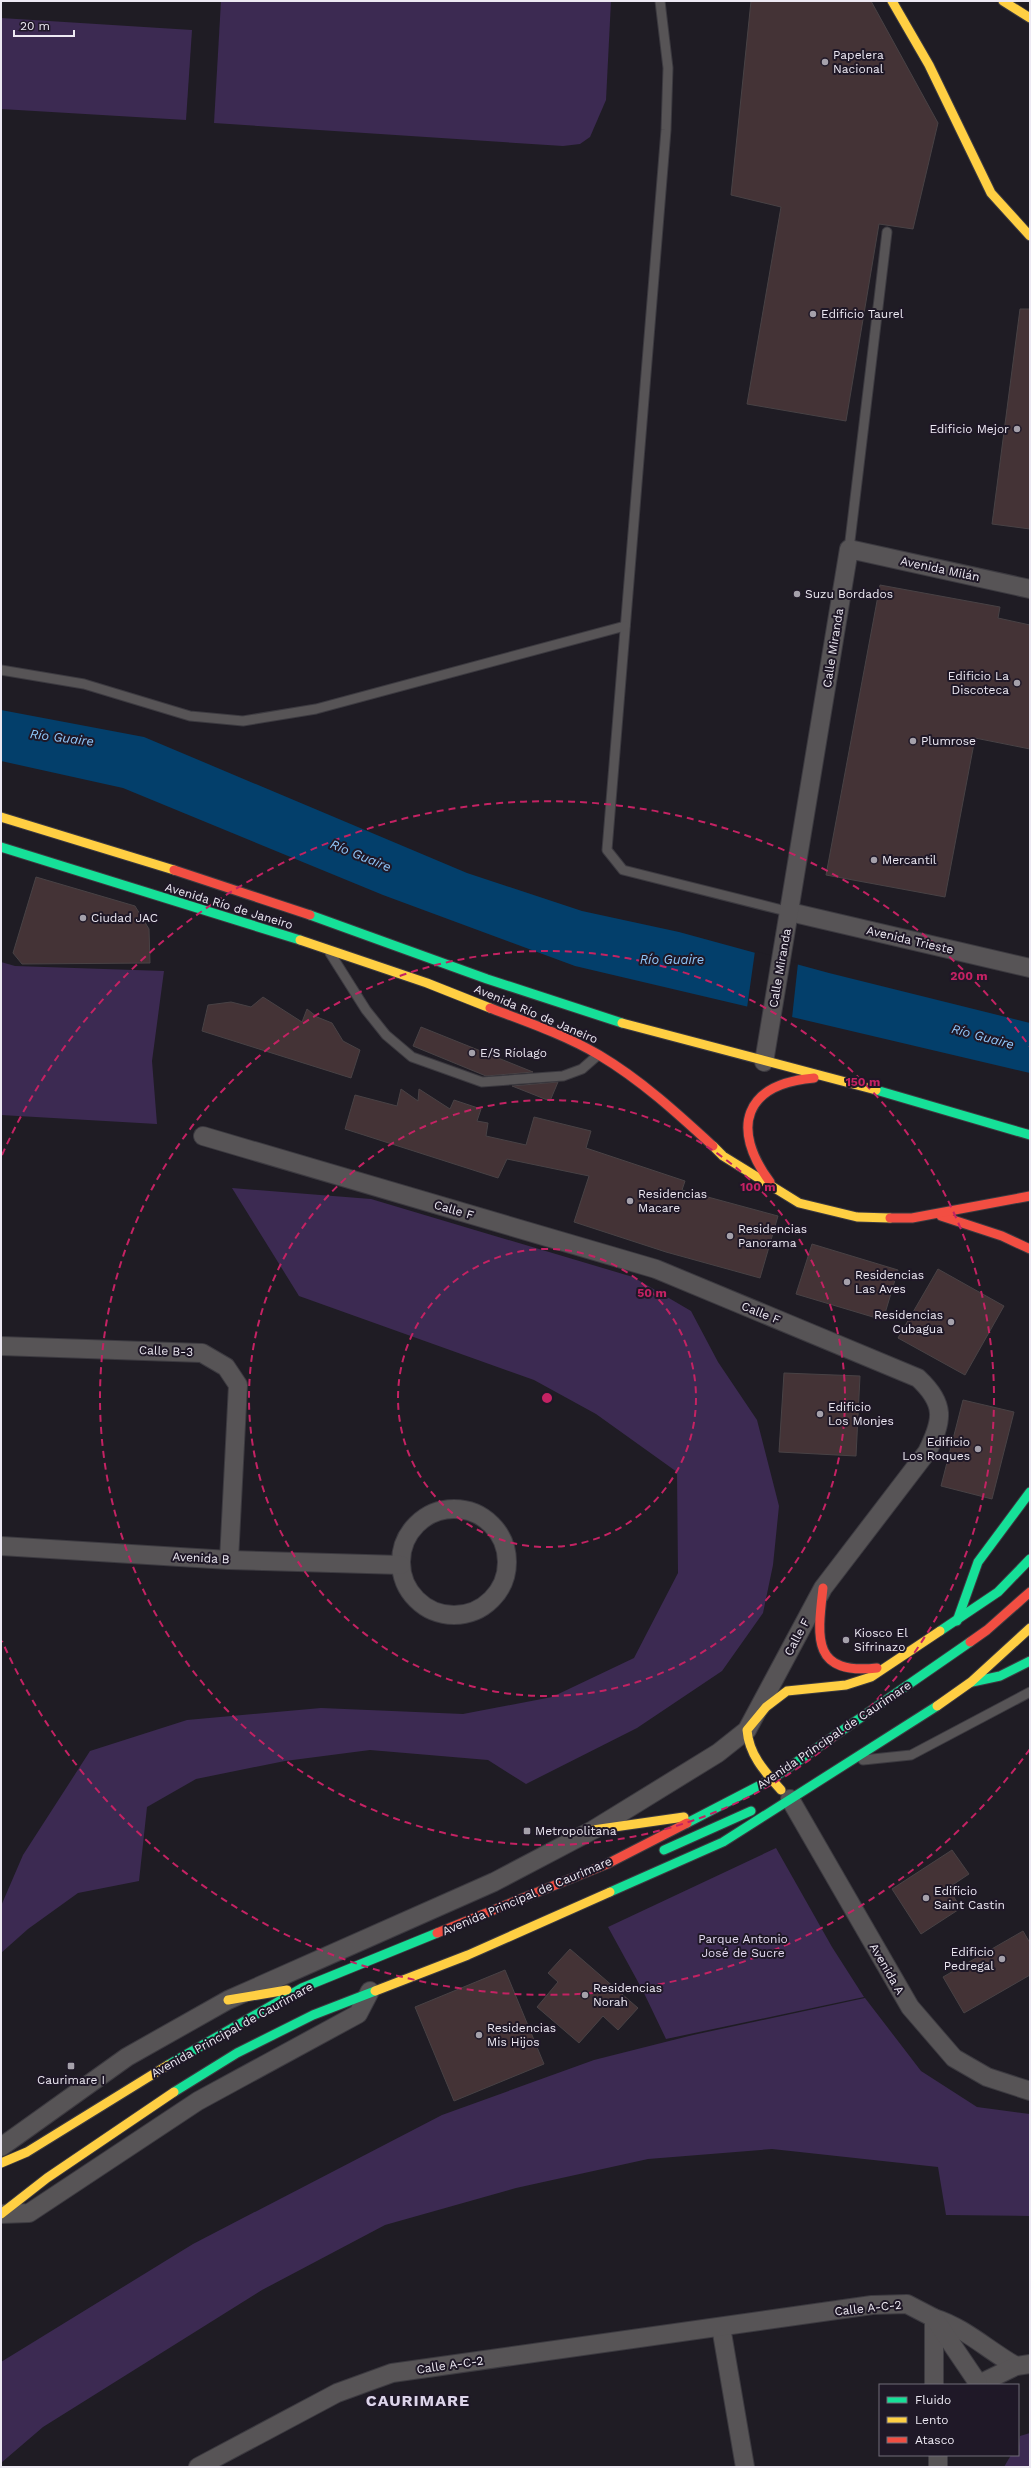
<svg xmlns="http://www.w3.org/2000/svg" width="1031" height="2468" font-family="'Work Sans',sans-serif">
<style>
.green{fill:#3c2a52}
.water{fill:#033f6b}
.pier{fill:#1f1c24}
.building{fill:#443336;stroke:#484245}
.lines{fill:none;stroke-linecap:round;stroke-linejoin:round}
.lane-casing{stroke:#3c3a40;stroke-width:11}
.street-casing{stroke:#3c3a40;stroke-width:20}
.fast-casing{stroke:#3c3a40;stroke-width:11}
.slow-casing{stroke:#3c3a40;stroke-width:11}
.jam-casing{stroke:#3c3a40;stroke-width:11}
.lane{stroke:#575456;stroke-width:9}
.street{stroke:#575456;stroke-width:18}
.fast{stroke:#16e098;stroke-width:9}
.slow{stroke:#ffcf43;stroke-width:9}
.jam{stroke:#f24e42;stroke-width:9}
.ring{fill:none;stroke:#c42263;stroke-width:2;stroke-dasharray:7 5}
.poi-dot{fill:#a5a1ab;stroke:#1f1827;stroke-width:1.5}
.labels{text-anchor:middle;stroke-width:4;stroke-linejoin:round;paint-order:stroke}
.poi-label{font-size:12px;fill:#ede9f3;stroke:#1f1827;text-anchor:start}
.street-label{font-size:12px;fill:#ede9f3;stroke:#1f1827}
.park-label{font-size:12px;fill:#e2d9ef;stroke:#1f1827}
.water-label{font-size:13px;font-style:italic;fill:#90c7fa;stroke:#1f1827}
.district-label{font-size:16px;font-weight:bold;letter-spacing:1px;fill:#ddd5ea;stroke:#1f1827}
.centre{fill:#c42263;stroke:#1f1827;stroke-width:2}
.ring-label{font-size:12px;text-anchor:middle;font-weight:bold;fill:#c42263;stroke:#1f1827;stroke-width:4;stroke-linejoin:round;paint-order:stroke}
</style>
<rect width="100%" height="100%" fill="#1f1c24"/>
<!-- green -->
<g class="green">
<path d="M221 1H611L606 100 590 137 580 144 563 146 214 123Z"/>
<path d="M1 18 192 30 186 120 1 109Z"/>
<path d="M1 962 15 966 164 971 152 1061 157 1124 1 1115Z"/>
<path d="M232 1188 371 1199 633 1277 691 1311 718 1362 757 1420 779 1506 773 1565 763 1613 722 1671 637 1728 526 1784 488 1760 370 1750 285 1761 196 1779 147 1807 139 1881 78 1893 28 1929 1 1953V1906L23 1855 90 1751 187 1720 321 1708 463 1714 552 1697 634 1658 678 1573 677 1472 596 1414 534 1380 299 1296Z"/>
<path d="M776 1848 832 1947 864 1997 666 2039 643 1991 608 1927Z"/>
<path d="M865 1998 921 2071 977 2107 1030 2114V2216L946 2215 938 2167 772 2149 648 2159 516 2188 385 2225 262 2290 43 2427 1 2463V2362L193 2244 442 2115 594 2060 693 2035Z"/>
<path d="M1030 2433V2467H1004L1011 2455H1018L1020 2436Z"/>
</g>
<!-- water -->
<path class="water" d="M1 710 144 737 467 873 582 911 679 932 829 973 1030 1023V1073L575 966 383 895 123 788 1 761Z"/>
<!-- pier -->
<path class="pier" d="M755 951 798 963 792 1018 747 1008Z"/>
<!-- building -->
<g class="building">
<path d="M751 1H871L938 123 913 229 879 224 846 421 747 404 781 207 731 195Z"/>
<path d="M1020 309H1030V529L992 524Z"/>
<path d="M880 585 1000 607 998 618 1030 625V749L975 738 945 897 826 875Z"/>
<path d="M36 877 135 906 149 929 150 963 22 964 13 953Z"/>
<path d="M263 997 302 1022 307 1009 317 1017 332 1023 343 1041 360 1050 351 1078 202 1031 208 1005 231 1002 251 1007Z"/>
<path d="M421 1027 533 1072 486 1076 413 1046Z"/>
<path d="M558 1082 550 1101 512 1086Z"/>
<path d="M401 1089 418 1101 419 1089 450 1109 454 1100 481 1109 477 1121 488 1123 486 1136 526 1145 534 1117 591 1131 586 1148 685 1181 682 1190 778 1216 760 1278 666 1252 574 1222 589 1176 507 1159 498 1178 345 1129 355 1095 397 1106Z"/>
<path d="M812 1244 898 1270 883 1320 796 1294Z"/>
<path d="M938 1269 1004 1306 965 1375 898 1338Z"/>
<path d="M784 1373 860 1376 856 1456 779 1452Z"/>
<path d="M963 1400 1014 1412 992 1499 941 1486Z"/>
<path d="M952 1850 969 1874 948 1888 961 1908 921 1934 892 1889Z"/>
<path d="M1023 1931 1030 1943V1975L964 2013 943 1977Z"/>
<path d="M570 1949 638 2008 618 2030 603 2016 579 2043 537 2007 558 1982 548 1973Z"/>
<path d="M505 1970 544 2064 454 2101 415 2007Z"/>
</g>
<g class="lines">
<defs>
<g id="lane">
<path d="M660 1 668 68 666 130 607 850 623 870 790 912"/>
<path d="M849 549 887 232"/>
<path d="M1 670 84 684 190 716 243 721 316 709 625 626"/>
<path d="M330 953 366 1010 386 1035 412 1057 482 1082 563 1076 582 1069 598 1055"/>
<path d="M863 1760 911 1755 1030 1692"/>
</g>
<g id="street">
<path d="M790 912 1030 968"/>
<path d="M764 1062 849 549 1030 589"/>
<path d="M1 1346 202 1353 226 1367 238 1385 229 1560"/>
<circle cx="454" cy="1562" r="53"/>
<path d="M1 1546 229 1560 401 1565"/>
<path d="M790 1799 910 2007 954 2058 987 2077 1030 2091"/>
<path d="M1 2147 127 2057 228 2000 494 1882 593 1830 718 1753 747 1730 823 1588 927 1452C943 1420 946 1404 918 1378L656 1269 203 1136"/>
<path d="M1 2214 29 2213 198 2101 358 2014 370 1991"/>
<path d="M721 2327 745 2467"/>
<path d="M934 2385V2318C964 2327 989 2351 1016 2366"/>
<path d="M977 2385 1016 2366 1030 2364"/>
<path d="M198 2467 337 2393 392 2373 872 2305 907 2304 934 2318 978 2383"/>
<path d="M938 2467V2455"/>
</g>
<g id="fast">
<path d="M1 847 300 940"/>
<path d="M310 915 487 979 622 1023"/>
<path d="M876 1090 1030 1135"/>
<path d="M957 1621 978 1562 1030 1492"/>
<path d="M940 1631 998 1592 1030 1559"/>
<path d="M972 1682 1000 1676 1030 1661"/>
<path d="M687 1823 772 1779 970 1642"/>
<path d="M664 1850 751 1811"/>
<path d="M610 1892 723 1842 937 1706"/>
<path d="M168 2065 302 1988 437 1933"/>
<path d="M174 2092 237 2053 313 2015 375 1991"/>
</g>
<g id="slow">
<path d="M892 1 929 65 991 193 1030 236"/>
<path d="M1003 1 1030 18"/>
<path d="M1 817 174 870"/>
<path d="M300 940 427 983 490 1008"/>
<path d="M622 1023 876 1090"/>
<path d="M713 1146 723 1156 799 1203 857 1217 890 1218"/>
<path d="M937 1706 971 1682 1030 1628"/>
<path d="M781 1790C765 1772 749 1755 747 1730L766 1707 787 1691 846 1685 871 1677 940 1631"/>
<path d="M593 1830 684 1817"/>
<path d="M375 1991 468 1955 610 1892"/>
<path d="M228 2000 287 1990"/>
<path d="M1 2163 27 2152 168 2065"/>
<path d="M1 2214 47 2178 174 2092"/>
</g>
<g id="jam">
<path d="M174 870 310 915"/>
<path d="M490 1008C527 1022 565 1035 599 1055 641 1080 677 1113 713 1146"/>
<path d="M770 1182C730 1128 744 1084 814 1078"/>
<path d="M941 1216 1002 1236 1030 1249"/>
<path d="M890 1218H912L1030 1196"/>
<path d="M823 1588C817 1639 812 1675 877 1668"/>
<path d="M970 1642 987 1630 1030 1592"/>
<path d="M437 1933 607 1864 687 1823"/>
</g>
</defs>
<!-- lane casing -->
<use href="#lane" class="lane-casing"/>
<!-- street casing -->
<use href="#street" class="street-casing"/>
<!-- fast casing -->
<use href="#fast" class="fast-casing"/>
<!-- slow casing -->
<use href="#slow" class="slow-casing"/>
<!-- jam casing -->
<use href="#jam" class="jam-casing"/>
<!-- lane -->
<use href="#lane" class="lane"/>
<!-- street -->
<use href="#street" class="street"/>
<!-- fast -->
<use href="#fast" class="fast"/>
<!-- slow -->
<use href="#slow" class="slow"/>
<!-- jam -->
<use href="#jam" class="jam"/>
</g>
<!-- distance rings -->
<g class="ring">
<circle cx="547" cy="1398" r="149"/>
<circle cx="547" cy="1398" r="298"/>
<circle cx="547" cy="1398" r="447"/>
<path d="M1030 1749A597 597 0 0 1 2 1641M2 1155A597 597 0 0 1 1030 1047"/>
</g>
<!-- markers -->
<g class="poi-dot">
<circle cx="825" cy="62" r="4"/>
<circle cx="813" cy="314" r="4"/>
<circle cx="1017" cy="429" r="4"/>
<circle cx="797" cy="594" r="4"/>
<circle cx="1017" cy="683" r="4"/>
<circle cx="913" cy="741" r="4"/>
<circle cx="874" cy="860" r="4"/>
<circle cx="83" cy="918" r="4"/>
<circle cx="472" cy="1053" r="4"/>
<circle cx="630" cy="1201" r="4"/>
<circle cx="730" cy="1236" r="4"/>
<circle cx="847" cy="1282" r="4"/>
<circle cx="951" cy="1322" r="4"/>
<circle cx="820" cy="1414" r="4"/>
<circle cx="978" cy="1449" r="4"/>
<circle cx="846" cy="1640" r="4"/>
<rect x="523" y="1827" width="8" height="8" rx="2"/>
<circle cx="926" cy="1898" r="4"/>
<circle cx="1002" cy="1959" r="4"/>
<circle cx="585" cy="1995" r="4"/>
<circle cx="479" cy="2035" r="4"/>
<rect x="67" y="2062" width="8" height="8" rx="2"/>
</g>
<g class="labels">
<!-- poi labels -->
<g class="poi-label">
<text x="833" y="59">Papelera<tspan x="833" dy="14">Nacional</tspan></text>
<text x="821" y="318">Edificio Taurel</text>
<text x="1009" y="433" text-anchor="end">Edificio Mejor</text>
<text x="805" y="598">Suzu Bordados</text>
<text x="1009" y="680" text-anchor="end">Edificio La<tspan x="1009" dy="14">Discoteca</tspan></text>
<text x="921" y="745">Plumrose</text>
<text x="882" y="864">Mercantil</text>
<text x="91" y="922">Ciudad JAC</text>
<text x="480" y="1057">E/S Ríolago</text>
<text x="638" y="1198">Residencias<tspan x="638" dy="14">Macare</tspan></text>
<text x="738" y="1233">Residencias<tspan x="738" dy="14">Panorama</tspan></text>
<text x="855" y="1279">Residencias<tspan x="855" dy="14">Las Aves</tspan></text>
<text x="943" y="1319" text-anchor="end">Residencias<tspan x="943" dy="14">Cubagua</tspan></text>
<text x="828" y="1411">Edificio<tspan x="828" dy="14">Los Monjes</tspan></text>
<text x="970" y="1446" text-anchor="end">Edificio<tspan x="970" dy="14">Los Roques</tspan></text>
<text x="854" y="1637">Kiosco El<tspan x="854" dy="14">Sifrinazo</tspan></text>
<text x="535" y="1835">Metropolitana</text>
<text x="934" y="1895">Edificio<tspan x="934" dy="14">Saint Castin</tspan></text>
<text x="994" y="1956" text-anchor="end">Edificio<tspan x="994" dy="14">Pedregal</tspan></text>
<text x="593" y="1992">Residencias<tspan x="593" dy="14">Norah</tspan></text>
<text x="487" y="2032">Residencias<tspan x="487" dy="14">Mis Hijos</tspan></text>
<text x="71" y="2084" text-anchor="middle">Caurimare I</text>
</g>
<!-- street labels -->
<g class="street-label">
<text transform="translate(940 569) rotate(12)" y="4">Avenida Milán</text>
<text transform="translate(833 648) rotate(-81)" y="4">Calle Miranda</text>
<text transform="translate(229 906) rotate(17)" y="4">Avenida Río de Janeiro</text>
<text transform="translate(910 940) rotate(13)" y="4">Avenida Trieste</text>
<text transform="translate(780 968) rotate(-80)" y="4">Calle Miranda</text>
<text transform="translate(536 1014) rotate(23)" y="4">Avenida Río de Janeiro</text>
<text transform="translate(454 1210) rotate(16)" y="4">Calle F</text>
<text transform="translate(761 1313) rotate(22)" y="4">Calle F</text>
<text transform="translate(166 1351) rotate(2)" y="4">Calle B-3</text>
<text transform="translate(201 1558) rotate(3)" y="4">Avenida B</text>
<text transform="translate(797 1637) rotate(-62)" y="4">Calle F</text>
<text transform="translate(834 1735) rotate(-34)" y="4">Avenida Principal de Caurimare</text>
<text transform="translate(527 1896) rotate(-23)" y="4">Avenida Principal de Caurimare</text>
<text transform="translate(887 1969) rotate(60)" y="4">Avenida A</text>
<text transform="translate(232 2030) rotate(-29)" y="4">Avenida Principal de Caurimare</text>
<text transform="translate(868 2308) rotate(-6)" y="4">Calle A-C-2</text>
<text transform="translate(450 2365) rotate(-8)" y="4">Calle A-C-2</text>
</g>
<!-- park labels -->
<g class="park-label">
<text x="743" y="1943">Parque Antonio<tspan x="743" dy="14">José de Sucre</tspan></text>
</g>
<!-- water labels -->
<g class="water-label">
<text transform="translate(62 737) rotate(7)" y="5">Río Guaire</text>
<text transform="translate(361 855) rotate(22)" y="5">Río Guaire</text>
<text x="672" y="964">Río Guaire</text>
<text transform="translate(983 1036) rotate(15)" y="5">Río Guaire</text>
</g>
<!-- district labels -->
<g class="district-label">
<text x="418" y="2406">CAURIMARE</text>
</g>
</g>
<circle cx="547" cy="1398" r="6" class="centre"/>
<g class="ring-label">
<text x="969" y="980">200 m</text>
<text x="863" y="1086">150 m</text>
<text x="758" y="1191">100 m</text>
<text x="652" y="1297">50 m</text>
</g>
<!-- border -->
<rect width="1031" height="2468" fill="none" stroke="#ede9f3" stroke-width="4"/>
<!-- legend -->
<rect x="879" y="2384" width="140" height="72" fill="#1f1827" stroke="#716c79"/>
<rect x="887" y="2397" width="20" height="6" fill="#16e098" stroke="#716c79"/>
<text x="915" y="2404" font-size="12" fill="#ede9f3">Fluido</text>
<rect x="887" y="2417" width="20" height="6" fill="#ffcf43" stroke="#716c79"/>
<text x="915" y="2424" font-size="12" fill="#ede9f3">Lento</text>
<rect x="887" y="2437" width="20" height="6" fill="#f24e42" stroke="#716c79"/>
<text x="915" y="2444" font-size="12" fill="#ede9f3">Atasco</text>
<!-- scale -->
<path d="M14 30v6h60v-6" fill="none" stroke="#ede9f3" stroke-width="2"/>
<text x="20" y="30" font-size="12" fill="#ede9f3" stroke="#1f1827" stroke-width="3" paint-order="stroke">20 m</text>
</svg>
